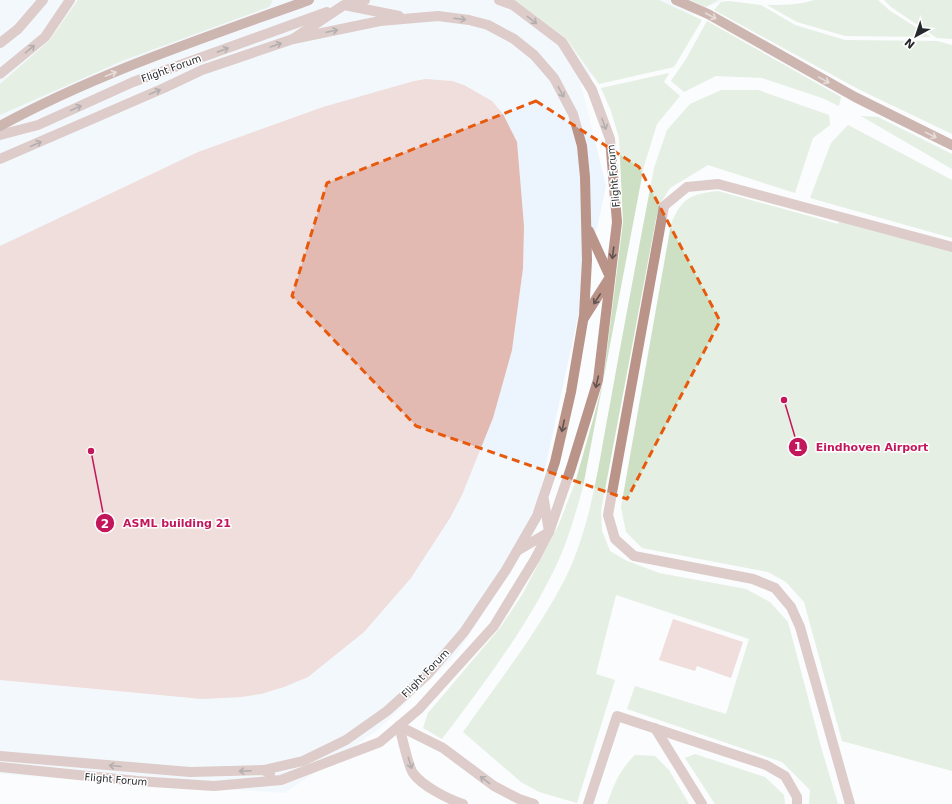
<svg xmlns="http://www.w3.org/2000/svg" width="952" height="804" font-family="'DejaVu Sans',sans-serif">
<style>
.built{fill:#ecf4fd}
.green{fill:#cee0c3}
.building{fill:#e3bab1}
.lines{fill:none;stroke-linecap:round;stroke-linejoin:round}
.service{stroke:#ba9389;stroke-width:10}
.minor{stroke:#ba9389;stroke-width:10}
.secondary{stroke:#976153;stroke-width:10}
.oneway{stroke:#d0b8b2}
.oneway2{stroke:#615351}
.marked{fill:none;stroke:#e8590c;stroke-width:3;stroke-dasharray:8 5;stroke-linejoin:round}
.labels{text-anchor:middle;stroke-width:3;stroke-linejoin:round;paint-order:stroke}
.street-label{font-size:10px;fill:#26292c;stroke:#fff}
.leader{fill:none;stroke:#c2185b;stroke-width:1.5}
.callout-dot{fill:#c2185b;stroke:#fff;stroke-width:1.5}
.mark-label{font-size:12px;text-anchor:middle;font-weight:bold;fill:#fff}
.callout-label{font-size:11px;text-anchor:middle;font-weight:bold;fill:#c2185b;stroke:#fff;stroke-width:3;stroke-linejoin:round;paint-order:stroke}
</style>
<rect width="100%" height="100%" fill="#fafcfd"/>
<!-- built -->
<path class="built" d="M0 0H724L628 44 581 84 606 186 529 543 457 654 379 729 285 793 0 774Z"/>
<!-- green -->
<g class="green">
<path d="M78 0H270L273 1 269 7 122 61 0 115V84L49 41Z"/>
<path d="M515 0H659L702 20 674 67 599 84 566 38Z"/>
<path d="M690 0H718L706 7Z"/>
<path d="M814 0H878L889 10 931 37 845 36 797 22 767 5C783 5 798 5 814 0Z"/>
<path d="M884 0H952V39L937 38 891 7Z"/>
<path d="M728 1 761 5 795 25 845 40 937 41 952 45V134L858 89 714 10 721 2Z"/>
<path d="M707 21 841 97 839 106 822 98 762 78 716 76 684 92 671 81 686 59Z"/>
<path d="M669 73 664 82 680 96 657 124 644 166 583 487C575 515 567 544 554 570 525 630 482 686 442 739L423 728 428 713 500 628 522 595 559 524 575 483 594 416 603 382 623 222 619 138 611 111 601 88Z"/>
<path d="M721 90H758L829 115 830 125 813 138 795 193 708 165 670 188 660 204 656 219 601 511 602 531 610 551 625 560 659 573 746 589 770 602 788 622 821 747 838 804H809L810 790 782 762 627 709 635 686 726 714 749 639 616 595 596 674 615 680 577 803 539 792 521 782 463 732C499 681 539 631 567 575 592 522 599 461 610 404 624 326 639 247 654 168L667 130 690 104Z"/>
<path d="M861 116 878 117 952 154V169Z"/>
<path d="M848 125 952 180V238L810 198 831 143Z"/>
<path d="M718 191 838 224 840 218 952 249V771L842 741 804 602 786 582 768 572 642 548 626 532 621 507 671 224C682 198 690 194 718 191Z"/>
<path d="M695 754 765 777 784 795 785 804H715L685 758Z"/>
<path d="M635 755 655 756 669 770 689 804H607C615 783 618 772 635 755Z"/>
</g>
<!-- building -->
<g class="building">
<path d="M426 79 452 81 464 85 492 101 503 114 517 142 524 226 523 268 512 350 493 418 462 495 450 518 411 578 364 632 308 677 284 687 261 694 242 697 202 699 0 680V246L198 152 323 107 414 81Z"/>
<path d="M673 619 743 642 731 678 697 666 695 671 659 660Z"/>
</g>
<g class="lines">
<!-- service -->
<g class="service">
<path d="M0 43 18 29 43 0"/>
<path d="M655 728 702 804"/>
<path d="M588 804 617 716 766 765 785 776 797 797V804"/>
<path d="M850 804 800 627 791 607 775 588 753 579 634 556 615 539 608 515 664 206 687 187 718 184 952 247"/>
</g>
<!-- minor -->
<g class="minor">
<path d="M348 5 365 0"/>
<path d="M0 74 45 37 70 0"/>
<path d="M0 135 38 125 133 82 327 12"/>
<path d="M0 159 164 88 202 70 293 39 344 5 399 16"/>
<path d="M584 318 610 277 589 231"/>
<path d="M517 551 549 532 544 500"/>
<path d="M399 726 443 748 494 786 519 799 534 804"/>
<path d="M399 726C402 736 408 766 413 773 422 786 448 799 463 804"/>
<path d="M0 756 190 772 264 770 270 774"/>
<path d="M0 767 137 781 214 786 281 780 380 742 419 709 494 626 535 559 549 532 571 468 598 380 617 222 610 139 592 90 562 42 513 5 499 0"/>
<path d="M264 770 303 761 346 740 387 711 428 674 464 632 506 570 537 516 555 462 571 392 584 315 587 260 585 177 582 146 573 114 554 78 534 55 514 39 488 25 469 20 438 16 380 21 293 39"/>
</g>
<!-- secondary -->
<g class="secondary">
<path d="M676 0 708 14 855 97 952 145"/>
<path d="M0 126C97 73 204 38 309 0"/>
</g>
</g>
<!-- one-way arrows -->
<defs><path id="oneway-shaft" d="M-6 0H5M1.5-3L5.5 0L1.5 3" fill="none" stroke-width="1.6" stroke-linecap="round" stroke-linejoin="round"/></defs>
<g class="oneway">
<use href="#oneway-shaft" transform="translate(711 16) rotate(28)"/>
<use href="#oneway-shaft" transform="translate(111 74) rotate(-21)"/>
<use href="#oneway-shaft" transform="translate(824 80) rotate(29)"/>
<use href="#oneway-shaft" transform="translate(931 135) rotate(26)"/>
</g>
<g class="oneway2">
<use href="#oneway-shaft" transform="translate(460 19) rotate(7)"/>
<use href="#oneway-shaft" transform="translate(532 20) rotate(38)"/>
<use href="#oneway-shaft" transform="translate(332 31) rotate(-12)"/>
<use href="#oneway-shaft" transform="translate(276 45) rotate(-19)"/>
<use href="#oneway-shaft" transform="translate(30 49) rotate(-40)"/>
<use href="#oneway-shaft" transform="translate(223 50) rotate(-20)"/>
<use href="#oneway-shaft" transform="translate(155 92) rotate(-23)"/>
<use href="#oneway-shaft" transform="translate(561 92) rotate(62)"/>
<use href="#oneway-shaft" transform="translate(76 108) rotate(-24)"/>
<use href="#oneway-shaft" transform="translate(604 124) rotate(70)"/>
<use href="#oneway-shaft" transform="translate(36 144) rotate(-24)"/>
<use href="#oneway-shaft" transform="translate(613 253) rotate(97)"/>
<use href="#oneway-shaft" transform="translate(597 299) rotate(123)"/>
<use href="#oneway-shaft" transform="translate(597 382) rotate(103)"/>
<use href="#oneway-shaft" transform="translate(563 426) rotate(102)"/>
<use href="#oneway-shaft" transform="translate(410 763) rotate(73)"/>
<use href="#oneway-shaft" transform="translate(115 766) rotate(-175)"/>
<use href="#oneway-shaft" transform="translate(245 771) rotate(178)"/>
<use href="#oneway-shaft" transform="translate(485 780) rotate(-143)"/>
</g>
<!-- marked area -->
<path d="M0 0H952V804H0ZM536 101 639 167 720 321 627 499 416 426 292 296 327 183Z" fill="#fafcfd" fill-opacity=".55" fill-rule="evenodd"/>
<path class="marked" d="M536 101 639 167 720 321 627 499 416 426 292 296 327 183Z"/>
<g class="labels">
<!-- street labels -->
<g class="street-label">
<text transform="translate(171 68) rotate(-20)" y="4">Flight Forum</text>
<text transform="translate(613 176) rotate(-95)" y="4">Flight Forum</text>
<text transform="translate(425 673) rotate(-46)" y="4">Flight Forum</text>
<text transform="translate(116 779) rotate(5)" y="4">Flight Forum</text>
</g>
</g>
<!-- callouts -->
<path class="leader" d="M784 400L798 447M91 451L105 523"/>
<g class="callout-dot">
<circle cx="784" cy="400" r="4"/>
<circle cx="91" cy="451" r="4"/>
<circle cx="798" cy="447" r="10"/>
<circle cx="105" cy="523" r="10"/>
</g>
<g class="mark-label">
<text x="798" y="451">1</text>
<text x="105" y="528">2</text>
</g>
<g class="callout-label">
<text x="872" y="451">Eindhoven Airport</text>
<text x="177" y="527">ASML building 21</text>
</g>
<!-- north arrow -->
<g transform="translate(916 36) rotate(220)" stroke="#ffffff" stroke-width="3" paint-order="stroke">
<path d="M0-3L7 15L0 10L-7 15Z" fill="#26292c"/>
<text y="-6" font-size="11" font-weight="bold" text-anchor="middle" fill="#26292c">N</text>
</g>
</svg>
